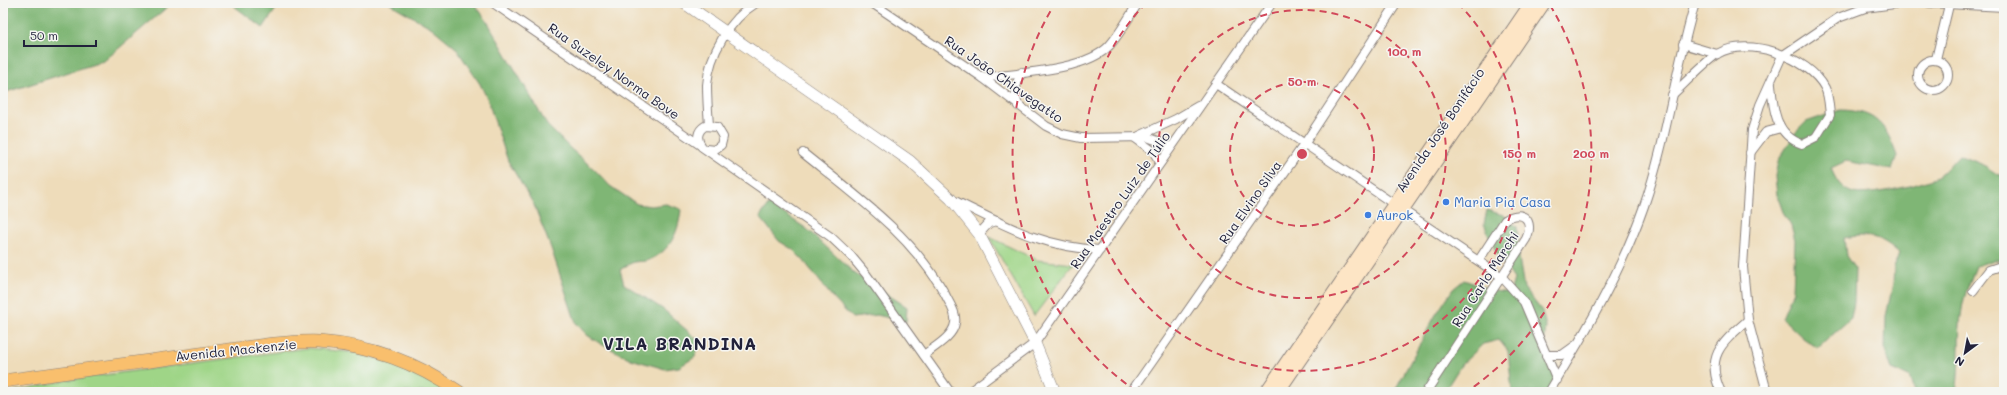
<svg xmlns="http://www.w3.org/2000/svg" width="2007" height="395" font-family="Mali,sans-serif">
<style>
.green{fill:#9fd587;stroke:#607c61}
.forest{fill:#7fb674;stroke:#506c58}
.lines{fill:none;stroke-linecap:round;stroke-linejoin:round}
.minor-casing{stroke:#887f7a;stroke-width:10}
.tertiary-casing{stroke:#887f7a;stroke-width:12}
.secondary-casing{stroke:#887f7a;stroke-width:14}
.primary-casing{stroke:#887f7a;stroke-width:14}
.minor{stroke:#fff;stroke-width:8}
.tertiary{stroke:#fff;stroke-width:11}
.secondary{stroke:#fde5c5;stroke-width:12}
.primary{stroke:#f9bf6d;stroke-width:13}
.ring{fill:none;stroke:#d1495b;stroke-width:2;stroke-dasharray:7 5}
.shop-dot{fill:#3f7fe0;stroke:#f6f6f2;stroke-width:1.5}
.labels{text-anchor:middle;stroke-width:3;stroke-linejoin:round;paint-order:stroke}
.street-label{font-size:13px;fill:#22223b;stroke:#f6f6f2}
.shop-label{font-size:13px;fill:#366cbe;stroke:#f6f6f2;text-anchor:start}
.district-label{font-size:17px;font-weight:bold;letter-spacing:1px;fill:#22223b;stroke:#f6f6f2}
.centre{fill:#d1495b;stroke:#f6f6f2;stroke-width:2}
.ring-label{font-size:12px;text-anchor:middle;font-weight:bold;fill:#d1495b;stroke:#f6f6f2;stroke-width:3;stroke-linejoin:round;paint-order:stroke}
</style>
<rect width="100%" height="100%" fill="#f6f6f2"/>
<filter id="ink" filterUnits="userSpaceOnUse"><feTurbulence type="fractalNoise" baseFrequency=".025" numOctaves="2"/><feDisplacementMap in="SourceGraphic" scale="8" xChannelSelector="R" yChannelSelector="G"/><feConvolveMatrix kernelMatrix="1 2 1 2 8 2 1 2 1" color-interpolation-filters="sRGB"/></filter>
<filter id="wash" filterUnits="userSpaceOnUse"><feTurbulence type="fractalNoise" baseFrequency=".012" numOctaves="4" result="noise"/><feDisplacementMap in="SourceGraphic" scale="16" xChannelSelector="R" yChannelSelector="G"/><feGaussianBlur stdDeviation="0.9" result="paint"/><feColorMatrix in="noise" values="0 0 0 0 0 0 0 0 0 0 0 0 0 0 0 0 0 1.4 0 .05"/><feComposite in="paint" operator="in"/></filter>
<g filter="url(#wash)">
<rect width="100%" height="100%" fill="#eedcba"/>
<!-- green -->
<g class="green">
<path d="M989 237 1037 260 1073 264 1034 316Z"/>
<path d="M307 348 360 353 412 370 449 392H11L66 380Z"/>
</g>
<!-- forest -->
<g class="forest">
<path d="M3 3H172L104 61 3 93Z"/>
<path d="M230 3H280L263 28Z"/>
<path d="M389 3H474L487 21 547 125 572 150 595 170 610 186 637 204 651 206 666 204 681 209C679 231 671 251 649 260 644 262 639 261 634 262 629 264 624 267 620 270L624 284 664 310 700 342 695 357 679 367 665 369 631 359 601 344 587 335 576 323 551 248 534 205 508 161 487 98 480 84 456 48 432 28Z"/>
<path d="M1841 110C1876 111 1886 125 1897 156L1892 170 1846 161 1831 168C1835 179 1841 189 1853 193 1866 197 1924 184 1937 177 1945 172 1952 162 1959 155L1986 166 2004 178V260H1994L1976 266C1971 280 1964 294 1962 309 1957 336 1961 365 1956 392H1914L1909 376 1892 369 1885 350 1886 316 1893 284 1894 267 1899 253C1882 237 1868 233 1844 238L1846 256 1855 269 1854 302 1851 318 1818 348 1803 338 1782 318 1793 291 1795 240 1791 225 1783 212 1777 195 1775 176 1778 161 1796 132 1806 122Z"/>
<path d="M769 204 807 229 854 273 907 307 906 322 877 315 852 318 833 298 804 261 792 249 779 241 760 217Z"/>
<path d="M1487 210 1503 215 1517 227 1519 258 1524 288 1542 311 1546 327 1544 342 1558 370 1550 392H1512L1508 351 1499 340 1483 344 1461 365 1444 392H1394L1435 316 1453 289 1464 280 1495 291 1510 293 1514 279 1497 254 1484 224Z"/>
</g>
</g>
<g filter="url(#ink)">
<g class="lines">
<defs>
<g id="minor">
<path d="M493 3 700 145"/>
<path d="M872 3 983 78 1046 126 1062 134 1081 138 1147 137 1158 141 1170 147"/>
<path d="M1929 3 2004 7"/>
<path d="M1683 44 1717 54"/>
<path d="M1936 59 1949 5"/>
<circle cx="1933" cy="75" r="15"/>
<path d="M983 78C1017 73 1085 71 1109 46 1120 34 1129 17 1138 3"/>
<path d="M1216 84 1502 277 1524 302 1557 380"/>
<path d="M1672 95C1684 84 1705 62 1717 54 1748 36 1809 57 1825 88 1829 96 1829 107 1830 115L1816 137 1802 144C1775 135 1773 108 1771 84"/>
<path d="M1018 106C1014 92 1015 85 1022 72"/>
<path d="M709 125C708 112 707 98 707 85 709 54 730 19 756 3"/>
<path d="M1139 136 1176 119 1198 106"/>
<path d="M1135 138 1153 151 1160 162"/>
<path d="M706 149 714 150 721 145 723 137 717 127 705 126C697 131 696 139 702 147L831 237 851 256 866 274 950 392"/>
<path d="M803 153C855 195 912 235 945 294 949 303 957 313 955 323 953 337 934 347 924 355"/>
<path d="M1750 153 1766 132 1781 128"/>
<path d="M953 200C1005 225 1040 247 1100 250"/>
<path d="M979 234 989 223 997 221"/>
<path d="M1973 291 1989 270 2004 265"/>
<path d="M1546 355H1562L1576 345"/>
<path d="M969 392 1035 343 1272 3"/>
<path d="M1131 392 1305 143 1397 3"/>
<path d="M1426 392 1526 239C1535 221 1523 208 1505 220L1479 260"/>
<path d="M1549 392C1585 333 1621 272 1644 206 1667 140 1675 70 1695 3"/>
<path d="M1721 392C1704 356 1723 342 1748 320"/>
<path d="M1767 392 1748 320 1743 267 1752 130 1760 105 1782 56 1838 18 1865 8 1902 3"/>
</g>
<path id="tertiary" d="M684 3 910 161 951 199 979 234 1035 343 1055 392"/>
<g id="secondary">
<path d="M1266 392 1531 3"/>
<path d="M1278 392 1544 3"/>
</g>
<path id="primary" d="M3 381 273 344C288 343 304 341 319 342 372 346 415 362 459 392"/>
</defs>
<!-- minor casing -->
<use href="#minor" class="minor-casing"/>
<!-- tertiary casing -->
<use href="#tertiary" class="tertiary-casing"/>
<!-- secondary casing -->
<use href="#secondary" class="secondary-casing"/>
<!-- primary casing -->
<use href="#primary" class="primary-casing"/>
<!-- minor -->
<use href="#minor" class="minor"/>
<!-- tertiary -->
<use href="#tertiary" class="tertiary"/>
<!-- secondary -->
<use href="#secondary" class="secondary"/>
<!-- primary -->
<use href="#primary" class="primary"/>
</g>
</g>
<!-- distance rings -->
<g class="ring">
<circle cx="1302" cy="154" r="72"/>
<circle cx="1302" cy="154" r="144"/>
<path d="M1458 3A217 217 0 1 1 1146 3"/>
<path d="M1136 391A289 289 0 0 1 1054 5M1550 5A289 289 0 0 1 1468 391"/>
</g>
<!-- markers -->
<g class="shop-dot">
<circle cx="1446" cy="202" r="4"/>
<circle cx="1368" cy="215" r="4"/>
</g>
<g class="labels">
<!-- street labels -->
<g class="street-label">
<text transform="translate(614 71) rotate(35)" y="5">Rua Suzeley Norma Bove</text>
<text transform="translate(1004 79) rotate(35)" y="5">Rua João Chiavegatto</text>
<text transform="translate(1440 130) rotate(-56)" y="5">Avenida José Bonifácio</text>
<text transform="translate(1120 200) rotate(-55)" y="5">Rua Maestro Luiz de Túlio</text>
<text transform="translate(1250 202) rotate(-55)" y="5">Rua Elvino Silva</text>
<text transform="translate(1485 279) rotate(-57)" y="5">Rua Carlo Marchi</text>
<text transform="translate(236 350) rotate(-6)" y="5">Avenida Mackenzie</text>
</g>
<!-- shop labels -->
<g class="shop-label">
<text x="1454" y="207">Maria Pia Casa</text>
<text x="1376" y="220">Aurok</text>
</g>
<!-- district labels -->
<g class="district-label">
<text x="680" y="350">VILA BRANDINA</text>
</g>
</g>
<circle cx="1302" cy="154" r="6" class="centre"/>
<g class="ring-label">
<text x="1404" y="56">100 m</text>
<text x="1302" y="86">50 m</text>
<text x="1519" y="158">150 m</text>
<text x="1591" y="158">200 m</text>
</g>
<!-- margin -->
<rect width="2007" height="395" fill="none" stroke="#f6f6f2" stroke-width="16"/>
<!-- north arrow -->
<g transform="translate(1965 353) rotate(212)" stroke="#f6f6f2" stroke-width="3" paint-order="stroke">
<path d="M0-3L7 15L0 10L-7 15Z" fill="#22223b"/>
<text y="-6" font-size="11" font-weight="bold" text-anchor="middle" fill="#22223b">N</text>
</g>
<!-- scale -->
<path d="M24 40v6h72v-6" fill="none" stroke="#22223b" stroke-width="2"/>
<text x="30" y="40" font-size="12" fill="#22223b" stroke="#f6f6f2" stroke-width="3" paint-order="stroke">50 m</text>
</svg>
